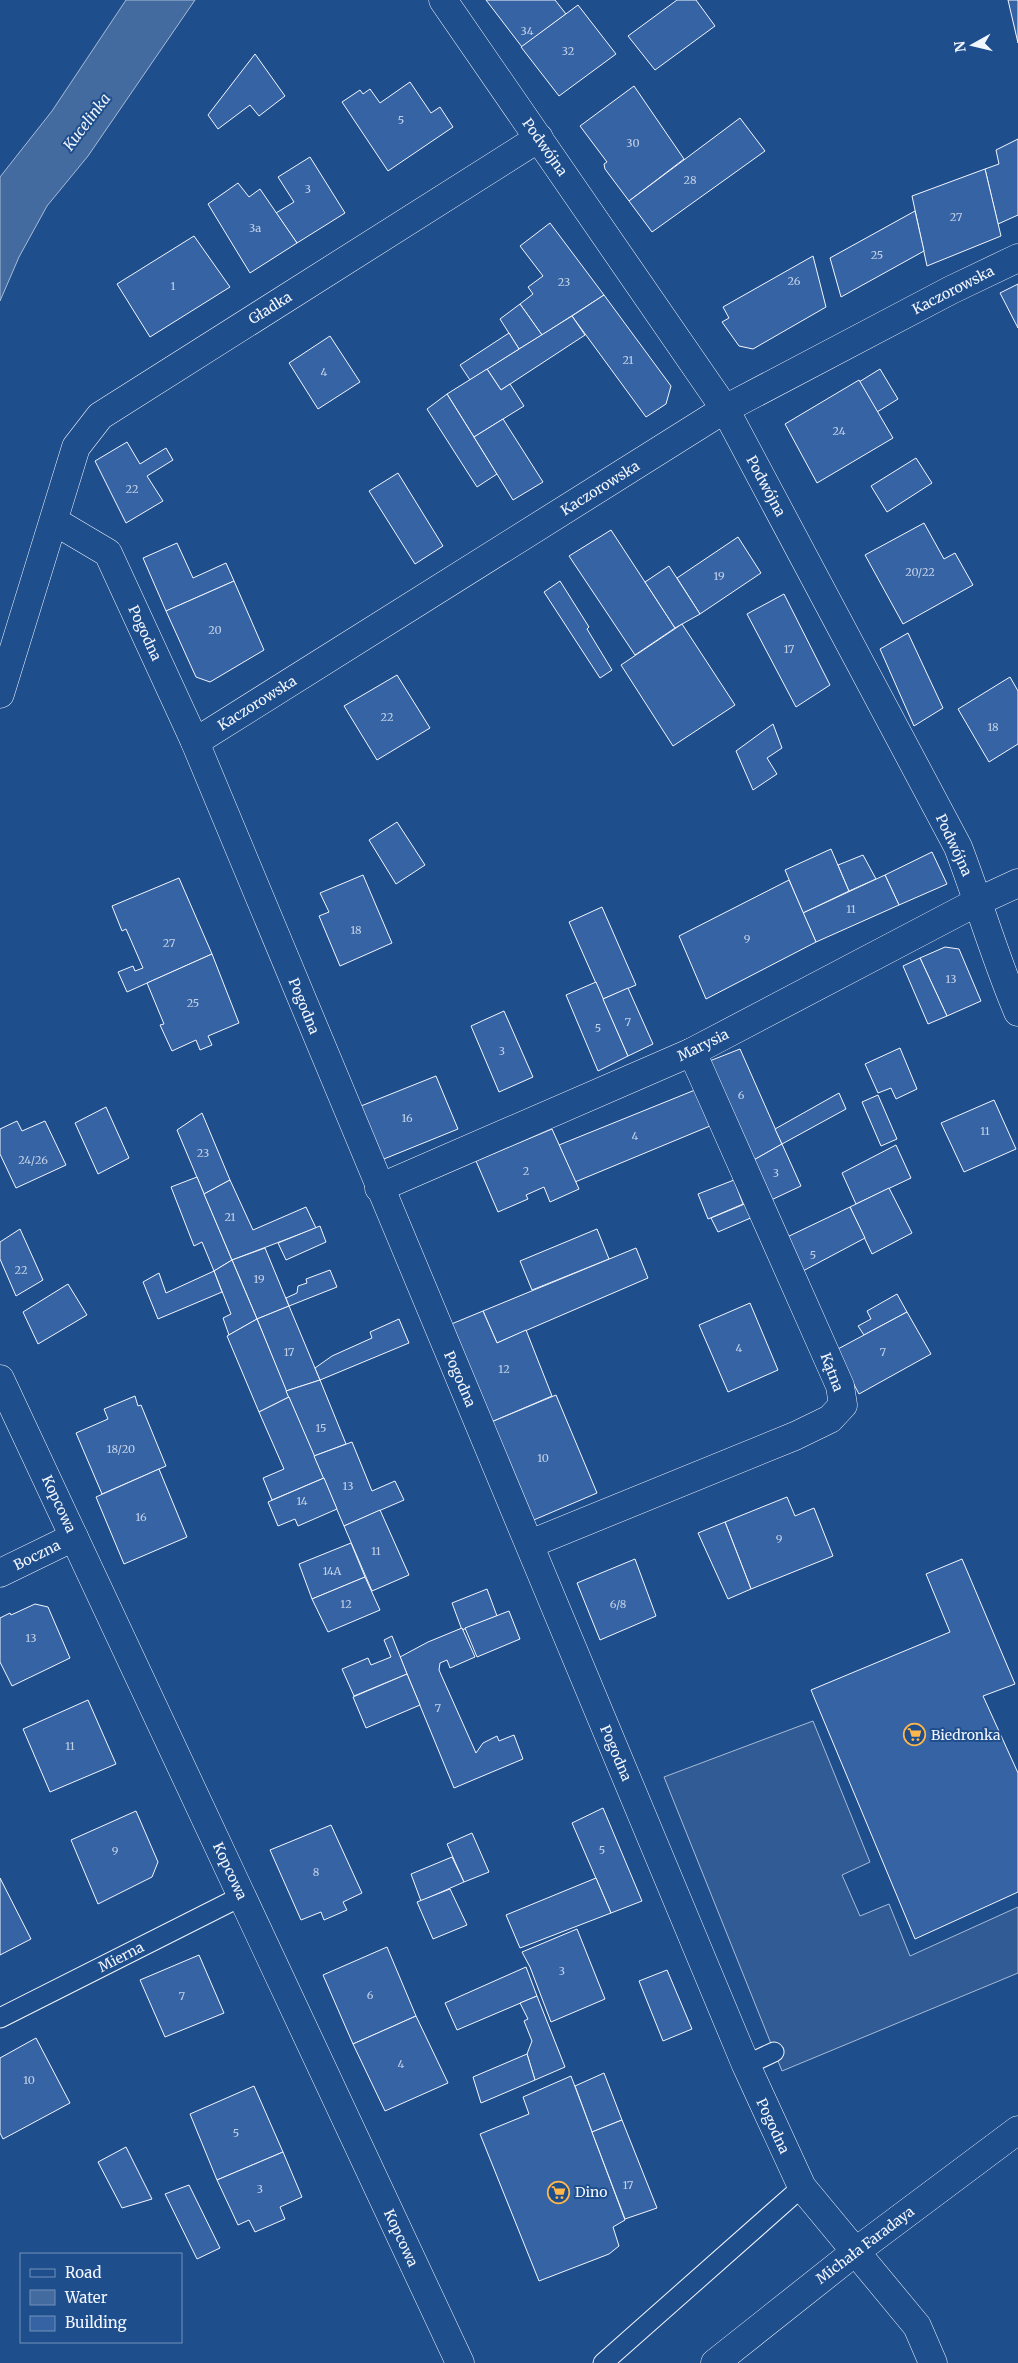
<svg xmlns="http://www.w3.org/2000/svg" width="1018" height="2363" font-family="Merriweather,serif">
<style>
.built{fill:#305b95;stroke:#a8bbd7}
.water{fill:#446ba0;stroke:#a8bbd7}
.building{fill:#3563a3;stroke:#f2f6ff}
.lines{fill:none;stroke-linecap:round;stroke-linejoin:round}
.service-casing{stroke:#f2f6ff;stroke-width:21}
.minor-casing{stroke:#f2f6ff;stroke-width:29}
.tertiary-casing{stroke:#f2f6ff;stroke-width:29}
.service{stroke:#1f4e8c;stroke-width:19}
.minor{stroke:#1f4e8c;stroke-width:28}
.tertiary{stroke:#1f4e8c;stroke-width:28}
.labels{text-anchor:middle;stroke-width:4;stroke-linejoin:round;paint-order:stroke}
.number-label{font-size:11px;fill:#c3d1e8}
.street-label{font-size:14px;fill:#f2f6ff;stroke:#1f4e8c}
.poi-label{font-size:14px;fill:#f2f6ff;stroke:#1f4e8c;text-anchor:start}
.water-label{font-size:15px;font-style:italic;fill:#f2f6ff;stroke:#1f4e8c}
</style>
<rect width="100%" height="100%" fill="#1f4e8c"/>
<!-- built -->
<path class="built" d="M813 1721 870 1862 842 1875 860 1916 889 1904 910 1956 1018 1907V1973L782 2071 664 1777Z"/>
<!-- water -->
<path class="water" d="M126 0H195L88 156 47 206 19 257 0 301V177L52 111Z"/>
<!-- building -->
<g class="building">
<path d="M486 0H555L566 14 522 47Z"/>
<path d="M677 0H696L715 26 655 70 628 36Z"/>
<path d="M1008 0H1018V43Z"/>
<path d="M578 5 616 54 559 96 521 47Z"/>
<path d="M255 54 285 96 259 116 250 105 218 129 208 115Z"/>
<path d="M410 82 431 113 440 107 453 127 388 171 342 102 360 90 363 94 370 89 380 103Z"/>
<path d="M634 86 684 159 629 201 605 169 604 164 607 162 580 126Z"/>
<path d="M740 118 765 151 652 232 629 201Z"/>
<path d="M1018 139V215L998 224 985 169 999 164 996 150Z"/>
<path d="M310 157 345 213 297 243 276 213 294 202 278 177Z"/>
<path d="M985 169 1001 236 927 266 912 196Z"/>
<path d="M238 183 249 197 260 189 297 243 250 273 208 204Z"/>
<path d="M915 211 924 251 841 297 830 258Z"/>
<path d="M550 223 604 295 542 335 520 304 533 294 528 287 543 276 520 246Z"/>
<path d="M194 236 230 287 150 337 117 284Z"/>
<path d="M813 256 826 307 753 349 739 346 722 322 729 318 723 307Z"/>
<path d="M1018 284V328L1000 293Z"/>
<path d="M604 295 671 386 666 404 646 417 572 316Z"/>
<path d="M520 304 542 335 519 349 500 319Z"/>
<path d="M572 316 585 335 501 390 487 369Z"/>
<path d="M509 333 519 349 470 380 460 365Z"/>
<path d="M330 336 360 382 318 409 289 363Z"/>
<path d="M487 369 501 390 510 384 524 406 474 437 447 394Z"/>
<path d="M880 369 898 399 877 412 859 382Z"/>
<path d="M859 380 893 438 817 483 785 424Z"/>
<path d="M447 394 497 474 477 487 427 409Z"/>
<path d="M503 419 543 482 513 500 474 437Z"/>
<path d="M127 442 140 464 166 448 173 460 147 476 163 501 126 523 95 461Z"/>
<path d="M916 458 932 483 887 512 871 486Z"/>
<path d="M398 473 443 546 415 564 369 491Z"/>
<path d="M924 523 944 559 955 553 973 585 903 624 865 555Z"/>
<path d="M611 530 675 628 635 655 569 556Z"/>
<path d="M738 537 761 573 700 614 677 578Z"/>
<path d="M177 543 193 578 226 563 234 581 166 611 143 558Z"/>
<path d="M669 566 700 614 675 628 645 582Z"/>
<path d="M234 581 264 650 210 682 196 677 166 611Z"/>
<path d="M560 581 589 627 587 629 612 670 600 678 544 592Z"/>
<path d="M784 594 830 685 796 707 747 614Z"/>
<path d="M682 624 735 705 673 746 621 665Z"/>
<path d="M908 633 943 708 914 726 880 649Z"/>
<path d="M397 675 430 728 377 760 344 706Z"/>
<path d="M1010 677 1018 691V744L989 762 958 709Z"/>
<path d="M773 724 782 748 767 758 777 774 753 790 736 751Z"/>
<path d="M397 822 425 865 396 884 369 840Z"/>
<path d="M831 849 849 891 803 913 785 870Z"/>
<path d="M932 852 947 884 899 905 885 875Z"/>
<path d="M863 855 876 879 849 891 838 865Z"/>
<path d="M363 875 392 943 340 966 319 916 329 912 320 893Z"/>
<path d="M885 875 899 905 816 942 803 913Z"/>
<path d="M179 878 212 954 127 992 118 972 133 966 135 971 143 968 126 929 122 931 112 906Z"/>
<path d="M789 880 816 942 706 999 679 936Z"/>
<path d="M602 907 636 985 603 999 569 922Z"/>
<path d="M945 947 959 949 981 1001 947 1016 920 958Z"/>
<path d="M212 954 239 1023 208 1036 212 1045 200 1050 196 1040 172 1051 160 1025 164 1024 147 983Z"/>
<path d="M920 958 947 1016 928 1024 903 966Z"/>
<path d="M596 982 628 1056 598 1071 566 995Z"/>
<path d="M628 988 653 1044 628 1056 603 999Z"/>
<path d="M504 1011 533 1077 499 1092 471 1026Z"/>
<path d="M900 1048 917 1089 896 1099 891 1088 878 1093 865 1064Z"/>
<path d="M740 1049 782 1144 752 1161 707 1062Z"/>
<path d="M436 1076 458 1129 379 1161 356 1108Z"/>
<path d="M695 1090 710 1126 575 1182 559 1145Z"/>
<path d="M839 1093 846 1109 782 1144 775 1129Z"/>
<path d="M878 1095 897 1139 881 1146 862 1102Z"/>
<path d="M994 1100 1016 1149 964 1172 941 1123Z"/>
<path d="M106 1107 129 1158 98 1174 75 1123Z"/>
<path d="M202 1113 230 1180 204 1194 177 1130Z"/>
<path d="M17 1121 22 1131 45 1121 66 1165 16 1188 0 1154V1129Z"/>
<path d="M552 1129 579 1189 550 1202 544 1187 526 1195 528 1199 498 1212 476 1161Z"/>
<path d="M782 1144 801 1186 769 1201 752 1161Z"/>
<path d="M896 1145 911 1178 856 1204 842 1173Z"/>
<path d="M197 1177 232 1260 214 1271 202 1242 194 1246 171 1187Z"/>
<path d="M230 1180 253 1230 306 1207 316 1228 232 1260 204 1194Z"/>
<path d="M734 1180 743 1204 708 1219 698 1194Z"/>
<path d="M889 1188 912 1233 872 1254 850 1207Z"/>
<path d="M747 1203 753 1217 718 1232 711 1218Z"/>
<path d="M850 1207 865 1238 801 1272 785 1238Z"/>
<path d="M320 1226 326 1242 286 1260 278 1243Z"/>
<path d="M20 1229 43 1280 16 1296 0 1259V1242Z"/>
<path d="M597 1229 609 1259 532 1290 520 1261Z"/>
<path d="M265 1248 289 1306 257 1319 232 1260Z"/>
<path d="M636 1248 648 1278 497 1343 483 1311Z"/>
<path d="M232 1260 257 1319 229 1335 223 1318 231 1314 214 1271Z"/>
<path d="M330 1270 337 1287 289 1306 286 1298 297 1293 298 1286 307 1283 306 1279Z"/>
<path d="M214 1271 222 1292 158 1319 143 1282 159 1273 166 1293Z"/>
<path d="M68 1284 87 1315 38 1344 23 1312Z"/>
<path d="M897 1294 907 1312 864 1335 858 1326 871 1319 867 1311Z"/>
<path d="M750 1303 778 1370 728 1392 699 1325Z"/>
<path d="M289 1306 320 1380 286 1391 257 1319Z"/>
<path d="M483 1311 497 1343 526 1330 552 1396 489 1423 449 1325Z"/>
<path d="M907 1312 931 1354 859 1394 836 1350Z"/>
<path d="M257 1319 289 1397 259 1412 227 1336Z"/>
<path d="M399 1319 409 1343 320 1380 315 1368 332 1356 372 1338 370 1332Z"/>
<path d="M320 1380 346 1444 314 1456 286 1391Z"/>
<path d="M556 1395 597 1493 529 1522 489 1423Z"/>
<path d="M135 1396 138 1406 141 1405 166 1466 102 1494 76 1433 108 1419 104 1409Z"/>
<path d="M289 1397 324 1478 272 1500 263 1478 284 1469 259 1412Z"/>
<path d="M352 1442 372 1491 395 1481 404 1500 344 1526 314 1456Z"/>
<path d="M159 1469 187 1537 124 1564 96 1497Z"/>
<path d="M324 1478 337 1509 298 1526 295 1519 278 1526 268 1502Z"/>
<path d="M787 1497 795 1516 814 1508 833 1556 751 1589 725 1522Z"/>
<path d="M380 1510 409 1575 372 1591 344 1526Z"/>
<path d="M725 1522 751 1589 728 1599 698 1533Z"/>
<path d="M351 1543 365 1577 312 1599 299 1564Z"/>
<path d="M635 1559 656 1616 600 1640 577 1583Z"/>
<path d="M962 1559 1015 1684 983 1696 1018 1773V1892L915 1939 811 1690 950 1632 926 1574Z"/>
<path d="M365 1577 380 1610 328 1632 312 1599Z"/>
<path d="M487 1589 497 1616 462 1630 452 1603Z"/>
<path d="M35 1604 48 1607 70 1658 12 1686 0 1662V1618L10 1613 11 1615Z"/>
<path d="M509 1611 520 1639 477 1657 465 1628Z"/>
<path d="M462 1628 475 1657 450 1668 447 1660 440 1663 439 1670 476 1753 483 1743 497 1736 499 1741 514 1735 523 1759 454 1788 400 1657 428 1642Z"/>
<path d="M392 1636 407 1674 354 1696 342 1669 368 1658 371 1665 391 1657 384 1640Z"/>
<path d="M407 1674 420 1705 366 1728 353 1697Z"/>
<path d="M88 1700 116 1764 50 1792 23 1729Z"/>
<path d="M603 1808 642 1901 611 1913 572 1823Z"/>
<path d="M136 1811 158 1862 152 1877 98 1904 71 1840Z"/>
<path d="M331 1825 362 1893 343 1902 347 1910 324 1920 321 1912 301 1920 270 1850Z"/>
<path d="M472 1833 489 1872 464 1882 447 1844Z"/>
<path d="M452 1857 464 1882 421 1901 411 1874Z"/>
<path d="M0 1878 31 1939 0 1955Z"/>
<path d="M596 1878 611 1913 520 1948 506 1915Z"/>
<path d="M450 1889 467 1925 433 1939 417 1902Z"/>
<path d="M577 1929 605 1999 551 2022 530 1967 522 1952Z"/>
<path d="M387 1947 416 2016 353 2044 323 1975Z"/>
<path d="M199 1955 224 2013 165 2037 140 1980Z"/>
<path d="M526 1967 537 1996 457 2030 445 2003Z"/>
<path d="M667 1970 692 2029 663 2041 639 1981Z"/>
<path d="M537 1996 565 2067 535 2080 527 2054 532 2041 524 2021 528 2019 520 2003Z"/>
<path d="M416 2016 448 2083 385 2111 353 2044Z"/>
<path d="M36 2038 70 2103 3 2139 0 2133V2058Z"/>
<path d="M527 2054 535 2080 481 2103 473 2077Z"/>
<path d="M604 2073 622 2120 592 2132 575 2086Z"/>
<path d="M571 2076 625 2220 613 2227 619 2246 609 2254 539 2281 480 2134 529 2114 523 2097Z"/>
<path d="M254 2086 283 2152 217 2180 190 2114Z"/>
<path d="M622 2120 657 2208 625 2219 592 2132Z"/>
<path d="M126 2147 152 2199 122 2208 98 2162Z"/>
<path d="M283 2152 302 2197 280 2207 285 2219 255 2232 249 2220 238 2225 217 2180Z"/>
<path d="M189 2185 220 2248 197 2259 165 2194Z"/>
</g>
<g class="lines">
<defs>
<g id="service">
<path d="M0 2018 242 1896"/>
<path d="M746 2065 774 2052"/>
<path d="M603 2363 802 2187"/>
</g>
<g id="minor">
<path d="M443 0 725 409 958 847C979 902 995 958 1018 1012"/>
<path d="M54 521 108 553 195 742 746 2065 802 2187 917 2326 933 2363"/>
<path d="M0 694 76 447 100 416 539 138"/>
<path d="M195 742 725 409 951 290 1018 258"/>
<path d="M379 1188 692 1052 979 901 1018 883"/>
<path d="M0 1379 460 2363"/>
<path d="M530 1544 795 1436 830 1419 843 1405 840 1386 692 1052"/>
<path d="M0 1573 74 1537"/>
</g>
<path id="tertiary" d="M715 2363 855 2252 1018 2130"/>
</defs>
<!-- service casing -->
<use href="#service" class="service-casing"/>
<!-- minor casing -->
<use href="#minor" class="minor-casing"/>
<!-- tertiary casing -->
<use href="#tertiary" class="tertiary-casing"/>
<!-- service -->
<use href="#service" class="service"/>
<!-- minor -->
<use href="#minor" class="minor"/>
<!-- tertiary -->
<use href="#tertiary" class="tertiary"/>
</g>
<!-- icons -->
<defs>
<symbol id="supermarket-ring" viewBox="-11 -11 22 22"><circle r="9.5" fill="#1f4e8c" stroke="#ffb74d" stroke-width="1.5"/><path d="M-6-5.5h2.5l.6 2H6L4.5 2H-2.5L-4.4-4H-6ZM-1.5 3.2a1.3 1.3 0 1 0 .1 0ZM3 3.2a1.3 1.3 0 1 0 .1 0Z" fill="#ffb74d"/></symbol>
</defs>
<g fill-rule="evenodd">
<use href="#supermarket-ring" x="902" y="1722" width="25" height="25"/>
<use href="#supermarket-ring" x="546" y="2180" width="25" height="25"/>
</g>
<g class="labels">
<!-- number labels -->
<g class="number-label">
<text x="527" y="35">34</text>
<text x="568" y="55">32</text>
<text x="401" y="124">5</text>
<text x="633" y="147">30</text>
<text x="690" y="184">28</text>
<text x="308" y="193">3</text>
<text x="956" y="221">27</text>
<text x="255" y="232">3a</text>
<text x="877" y="259">25</text>
<text x="794" y="285">26</text>
<text x="564" y="286">23</text>
<text x="173" y="290">1</text>
<text x="628" y="364">21</text>
<text x="324" y="376">4</text>
<text x="839" y="435">24</text>
<text x="132" y="493">22</text>
<text x="920" y="576">20/22</text>
<text x="719" y="580">19</text>
<text x="215" y="634">20</text>
<text x="789" y="653">17</text>
<text x="387" y="721">22</text>
<text x="993" y="731">18</text>
<text x="851" y="913">11</text>
<text x="356" y="934">18</text>
<text x="747" y="943">9</text>
<text x="169" y="947">27</text>
<text x="951" y="983">13</text>
<text x="193" y="1007">25</text>
<text x="628" y="1026">7</text>
<text x="598" y="1032">5</text>
<text x="502" y="1055">3</text>
<text x="741" y="1099">6</text>
<text x="407" y="1122">16</text>
<text x="985" y="1135">11</text>
<text x="635" y="1140">4</text>
<text x="203" y="1157">23</text>
<text x="33" y="1164">24/26</text>
<text x="526" y="1175">2</text>
<text x="776" y="1177">3</text>
<text x="230" y="1221">21</text>
<text x="813" y="1259">5</text>
<text x="21" y="1274">22</text>
<text x="259" y="1283">19</text>
<text x="739" y="1352">4</text>
<text x="289" y="1356">17</text>
<text x="883" y="1356">7</text>
<text x="504" y="1373">12</text>
<text x="321" y="1432">15</text>
<text x="121" y="1453">18/20</text>
<text x="543" y="1462">10</text>
<text x="348" y="1490">13</text>
<text x="302" y="1505">14</text>
<text x="141" y="1521">16</text>
<text x="779" y="1543">9</text>
<text x="376" y="1555">11</text>
<text x="332" y="1575">14A</text>
<text x="346" y="1608">12</text>
<text x="618" y="1608">6/8</text>
<text x="31" y="1642">13</text>
<text x="438" y="1712">7</text>
<text x="70" y="1750">11</text>
<text x="602" y="1854">5</text>
<text x="115" y="1855">9</text>
<text x="316" y="1876">8</text>
<text x="562" y="1975">3</text>
<text x="370" y="1999">6</text>
<text x="182" y="2000">7</text>
<text x="401" y="2068">4</text>
<text x="29" y="2084">10</text>
<text x="236" y="2137">5</text>
<text x="628" y="2189">17</text>
<text x="260" y="2193">3</text>
</g>
<!-- street labels -->
<g class="street-label">
<text transform="translate(545 147) rotate(55)" y="5">Podwójna</text>
<text transform="translate(953 290) rotate(-27)" y="5">Kaczorowska</text>
<text transform="translate(270 308) rotate(-32)" y="5">Gładka</text>
<text transform="translate(766 486) rotate(62)" y="5">Podwójna</text>
<text transform="translate(600 488) rotate(-32)" y="5">Kaczorowska</text>
<text transform="translate(145 633) rotate(65)" y="5">Pogodna</text>
<text transform="translate(257 703) rotate(-32)" y="5">Kaczorowska</text>
<text transform="translate(954 845) rotate(65)" y="5">Podwójna</text>
<text transform="translate(304 1006) rotate(68)" y="5">Pogodna</text>
<text transform="translate(703 1045) rotate(-26)" y="5">Marysia</text>
<text transform="translate(832 1372) rotate(69)" y="5">Kątna</text>
<text transform="translate(460 1379) rotate(67)" y="5">Pogodna</text>
<text transform="translate(59 1504) rotate(65)" y="5">Kopcowa</text>
<text transform="translate(37 1555) rotate(-26)" y="5">Boczna</text>
<text transform="translate(616 1753) rotate(67)" y="5">Pogodna</text>
<text transform="translate(230 1871) rotate(65)" y="5">Kopcowa</text>
<text transform="translate(121 1957) rotate(-27)" y="5">Mierna</text>
<text transform="translate(773 2126) rotate(65)" y="5">Pogodna</text>
<text transform="translate(401 2238) rotate(65)" y="5">Kopcowa</text>
<text transform="translate(865 2245) rotate(-37)" y="5">Michała Faradaya</text>
</g>
<!-- poi labels -->
<g class="poi-label">
<text x="931" y="1740">Biedronka</text>
<text x="575" y="2197">Dino</text>
</g>
<!-- water labels -->
<g class="water-label">
<text transform="translate(87 122) rotate(-53)" y="5">Kucelinka</text>
</g>
</g>
<!-- legend -->
<rect x="20" y="2253" width="162" height="90" fill="#1f4e8c" stroke="#7391ba"/>
<rect x="30" y="2269" width="25" height="8" fill="#1f4e8c" stroke="#7391ba"/>
<text x="65" y="2278" font-size="15" fill="#f2f6ff">Road</text>
<rect x="30" y="2290" width="25" height="15" fill="#446ba0" stroke="#7391ba"/>
<text x="65" y="2303" font-size="15" fill="#f2f6ff">Water</text>
<rect x="30" y="2316" width="25" height="15" fill="#3563a3" stroke="#7391ba"/>
<text x="65" y="2328" font-size="15" fill="#f2f6ff">Building</text>
<!-- north arrow -->
<g transform="translate(973 45) rotate(262)" stroke="#1f4e8c" stroke-width="4" paint-order="stroke">
<path d="M0-4L9 19L0 12L-9 19Z" fill="#f2f6ff"/>
<text y="-8" font-size="14" font-weight="bold" text-anchor="middle" fill="#f2f6ff">N</text>
</g>
</svg>
